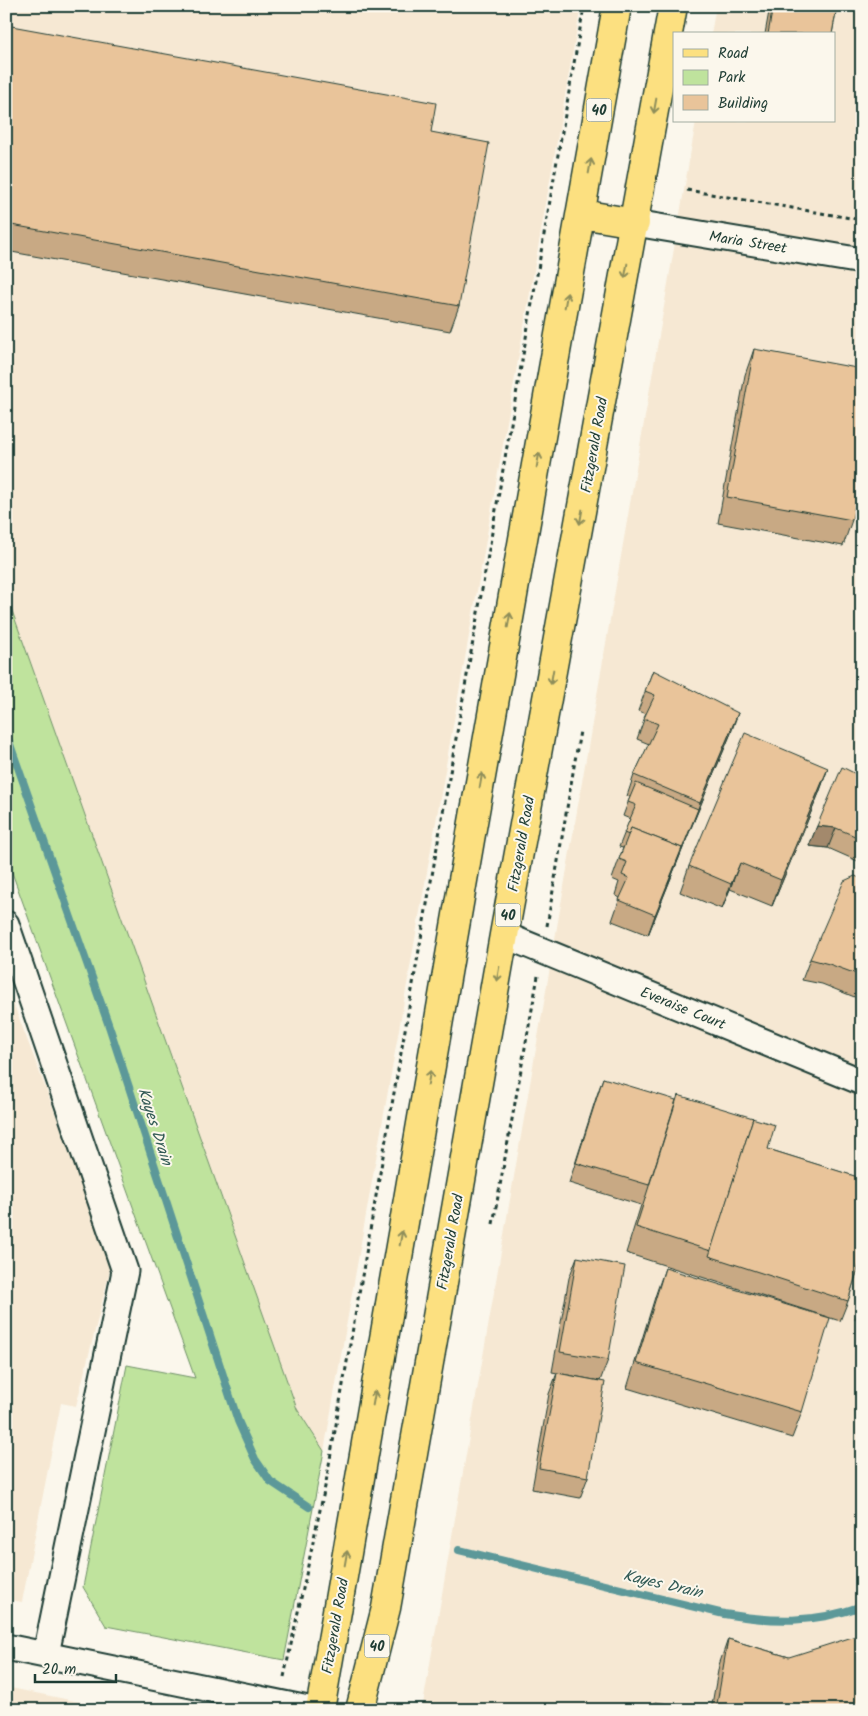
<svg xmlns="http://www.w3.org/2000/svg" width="868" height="1716" font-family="Kalam,sans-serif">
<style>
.built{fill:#f6e8d3}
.green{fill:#bfe39d;stroke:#6f9068}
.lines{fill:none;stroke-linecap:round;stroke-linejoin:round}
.stream{stroke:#5b9899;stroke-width:8}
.minor-casing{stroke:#1f3d34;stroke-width:29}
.primary-casing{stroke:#1f3d34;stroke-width:31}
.path{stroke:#1f3d34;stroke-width:3;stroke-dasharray:4 4;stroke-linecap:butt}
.minor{stroke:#fbf7ec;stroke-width:25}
.primary{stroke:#fce080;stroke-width:28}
.wall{fill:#c8a984;stroke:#1f3d34}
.shaded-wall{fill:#a3896c;stroke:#1f3d34}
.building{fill:#e9c49a;stroke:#1f3d34}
.oneway{stroke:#8e8e5a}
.labels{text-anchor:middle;stroke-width:4;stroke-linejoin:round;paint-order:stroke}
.shield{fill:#fbf7ec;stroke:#61756b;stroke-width:1}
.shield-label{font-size:14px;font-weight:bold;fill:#1f3d34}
.street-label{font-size:15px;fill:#1f3d34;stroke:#fbf7ec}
.water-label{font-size:16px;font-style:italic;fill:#335b56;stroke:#fbf7ec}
</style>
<rect width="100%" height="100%" fill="#fbf7ec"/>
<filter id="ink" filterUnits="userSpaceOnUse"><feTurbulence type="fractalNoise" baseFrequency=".02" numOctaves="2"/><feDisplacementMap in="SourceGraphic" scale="10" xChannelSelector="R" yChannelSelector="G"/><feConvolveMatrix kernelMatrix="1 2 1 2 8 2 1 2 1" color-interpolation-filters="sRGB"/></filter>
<g filter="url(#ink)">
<!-- built -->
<g class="built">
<path d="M6 6H581L324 1451 297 1409 6 594Z"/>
<path d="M716 6H862V1710H422L696 121H834V34H711Z"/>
<path d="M6 984 112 1262 76 1406 61 1403 22 1602 6 1599Z"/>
<path d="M6 1687 119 1710H6Z"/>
</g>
<!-- green -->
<path class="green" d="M6 594 297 1409 324 1451 284 1660 106 1626 83 1587 127 1365 195 1378 6 856Z"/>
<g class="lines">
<!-- stream -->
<g class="stream">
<path d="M6 733 110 1029 238 1421 255 1459 270 1481 309 1507"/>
<path d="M459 1550 724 1614C773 1622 813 1624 862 1606"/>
</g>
<defs>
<g id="minor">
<path d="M635 223 862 261"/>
<path d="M6 924 125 1271 46 1654"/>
<path d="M504 935 862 1082"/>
<path d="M6 1647 313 1710"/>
</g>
<g id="primary">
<path d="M581 214 635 223"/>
<path d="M320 1710 472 828 617 6"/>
<path d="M360 1710 386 1608 504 935 673 6"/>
</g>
</defs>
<!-- minor casing -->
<use href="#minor" class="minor-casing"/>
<!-- primary casing -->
<use href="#primary" class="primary-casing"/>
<!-- path -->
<g class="path">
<path d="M687 190 862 220"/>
<path d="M547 926 580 731"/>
<path d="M493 1224 538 976"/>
<path d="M284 1677 326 1482 584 6"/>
</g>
<!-- minor -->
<use href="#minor" class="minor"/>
<!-- primary -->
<use href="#primary" class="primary"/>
</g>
<!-- wall -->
<g class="wall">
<path d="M770 6H837L832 34H765Z"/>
<path d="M6 25 431 132 459 306 450 331 6 251Z"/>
<path d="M754 349 852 520 843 546 718 523 745 375Z"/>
<path d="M653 670 731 733 693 823 648 935 612 921 620 898 615 895 619 882 612 879 623 848 619 847 630 819 623 816 630 797 627 796 634 775 649 744 637 739 646 714 638 711Z"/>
<path d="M828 768 819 793 772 906 730 889 722 909 680 892 689 866Z"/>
<path d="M862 777V863L828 848 809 846 817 826Z"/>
<path d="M862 879V1001L857 998 822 984 802 980 810 959Z"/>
<path d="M603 1078 768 1149 860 1178 862 1173V1256L848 1301 840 1321 626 1253 641 1205 569 1183 596 1098Z"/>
<path d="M577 1257 608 1360 600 1381 552 1372 569 1278Z"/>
<path d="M665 1268 802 1412 792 1438 627 1388 656 1294Z"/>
<path d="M862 1296V1321L855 1319Z"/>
<path d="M557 1373 588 1477 580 1498 532 1489 549 1394Z"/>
<path d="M728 1639 789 1657 862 1710H711L719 1665Z"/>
</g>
<!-- shaded-wall -->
<g class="shaded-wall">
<path d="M738 713 731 733 693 823 700 803Z"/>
<path d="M828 768 819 793 772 906 781 880Z"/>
<path d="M698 809 693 823 648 935 655 915Z"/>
<path d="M817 826 836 828 828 848 809 846Z"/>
<path d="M740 863 730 889 722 909 731 884Z"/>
</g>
<!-- building -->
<g class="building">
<path d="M773 6H837L832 34H768Z"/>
<path d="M6 25 436 103 431 132 489 143 459 306 6 224Z"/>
<path d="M754 349 862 369V469L852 520 727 497Z"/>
<path d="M653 670 738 713 700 803 634 775 658 724 644 718 655 695 645 691Z"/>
<path d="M745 733 828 768 781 880 740 863 731 884 689 866Z"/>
<path d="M842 767 862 777V839L836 828 817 826Z"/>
<path d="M636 783 698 809 680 854 682 848 631 828 629 835 624 833 636 805 628 802Z"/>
<path d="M631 828 682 848 655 915 619 900 629 878 622 875 627 862 619 859Z"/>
<path d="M855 876 862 879V976L829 964 810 959 844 881Z"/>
<path d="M603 1078 676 1100 649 1185 576 1163Z"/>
<path d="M678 1095 753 1118 711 1251 636 1227Z"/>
<path d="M752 1118 775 1125 768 1149 861 1178 862 1176V1256L848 1301 709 1256 753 1118Z"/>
<path d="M577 1257 625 1266 608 1360 560 1352Z"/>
<path d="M665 1268 830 1318 802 1412 636 1363Z"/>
<path d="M557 1373 605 1382 588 1477 539 1468Z"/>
<path d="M862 1634V1710H716L728 1639 789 1657Z"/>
<path d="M655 1702 704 1709 654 1710Z"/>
</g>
<!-- one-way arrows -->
<defs><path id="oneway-shaft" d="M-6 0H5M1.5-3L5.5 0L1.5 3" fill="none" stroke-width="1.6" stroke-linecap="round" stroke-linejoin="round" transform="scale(1.25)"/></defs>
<g class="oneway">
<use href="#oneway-shaft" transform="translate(655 106) rotate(100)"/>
<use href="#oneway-shaft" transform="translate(590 166) rotate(-80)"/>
<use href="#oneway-shaft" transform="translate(626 271) rotate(100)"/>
<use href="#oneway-shaft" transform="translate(566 300) rotate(-80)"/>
<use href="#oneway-shaft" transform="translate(538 460) rotate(-80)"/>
<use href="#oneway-shaft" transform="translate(581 517) rotate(100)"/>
<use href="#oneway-shaft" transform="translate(509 620) rotate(-80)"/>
<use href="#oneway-shaft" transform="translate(552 677) rotate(100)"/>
<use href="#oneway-shaft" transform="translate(481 780) rotate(-80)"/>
<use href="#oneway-shaft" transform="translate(498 974) rotate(100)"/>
<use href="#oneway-shaft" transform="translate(429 1078) rotate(-80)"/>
<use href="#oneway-shaft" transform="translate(401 1238) rotate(-80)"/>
<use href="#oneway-shaft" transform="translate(374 1398) rotate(-80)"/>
<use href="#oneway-shaft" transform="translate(346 1558) rotate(-80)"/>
</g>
</g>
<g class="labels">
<!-- shield labels -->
<g class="shield">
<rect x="586.5" y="98.5" width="25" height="23" rx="4"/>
<rect x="495.5" y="903.5" width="25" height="23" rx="4"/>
<rect x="364.5" y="1634.5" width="25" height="23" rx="4"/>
</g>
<g class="shield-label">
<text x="599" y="115">40</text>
<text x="508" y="920">40</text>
<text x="377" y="1651">40</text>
</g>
<!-- street labels -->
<g class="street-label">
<text transform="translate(748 242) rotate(9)" y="5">Maria Street</text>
<text transform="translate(594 445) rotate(-80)" y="5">Fitzgerald Road</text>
<text transform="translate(521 844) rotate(-80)" y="5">Fitzgerald Road</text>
<text transform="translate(683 1008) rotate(22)" y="5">Everaise Court</text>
<text transform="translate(450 1242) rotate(-80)" y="5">Fitzgerald Road</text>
<text transform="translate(335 1626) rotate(-80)" y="5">Fitzgerald Road</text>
</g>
<!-- water labels -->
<g class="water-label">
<text transform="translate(156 1126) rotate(72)" y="6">Kayes Drain</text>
<text transform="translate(663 1583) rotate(13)" y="6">Kayes Drain</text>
</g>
</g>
<!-- margin -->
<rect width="868" height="1716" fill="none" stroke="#fbf7ec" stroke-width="25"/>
<rect x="12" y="12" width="843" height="1691" fill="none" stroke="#1f3d34" stroke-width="2" filter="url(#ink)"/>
<!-- legend -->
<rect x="673" y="32" width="162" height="90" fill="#fbf7ec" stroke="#a3ada2"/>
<rect x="683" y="49" width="25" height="8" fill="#fce080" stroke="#a3ada2"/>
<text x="718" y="58" font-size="15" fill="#1f3d34">Road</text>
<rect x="683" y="70" width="25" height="15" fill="#bfe39d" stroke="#a3ada2"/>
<text x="718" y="82" font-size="15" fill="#1f3d34">Park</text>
<rect x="683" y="95" width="25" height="15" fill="#e9c49a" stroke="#a3ada2"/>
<text x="718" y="108" font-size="15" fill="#1f3d34">Building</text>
<!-- scale -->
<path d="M35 1674v8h81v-8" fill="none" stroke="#1f3d34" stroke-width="2.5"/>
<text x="42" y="1674" font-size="15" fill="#1f3d34" stroke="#fbf7ec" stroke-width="4" paint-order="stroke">20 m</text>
</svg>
